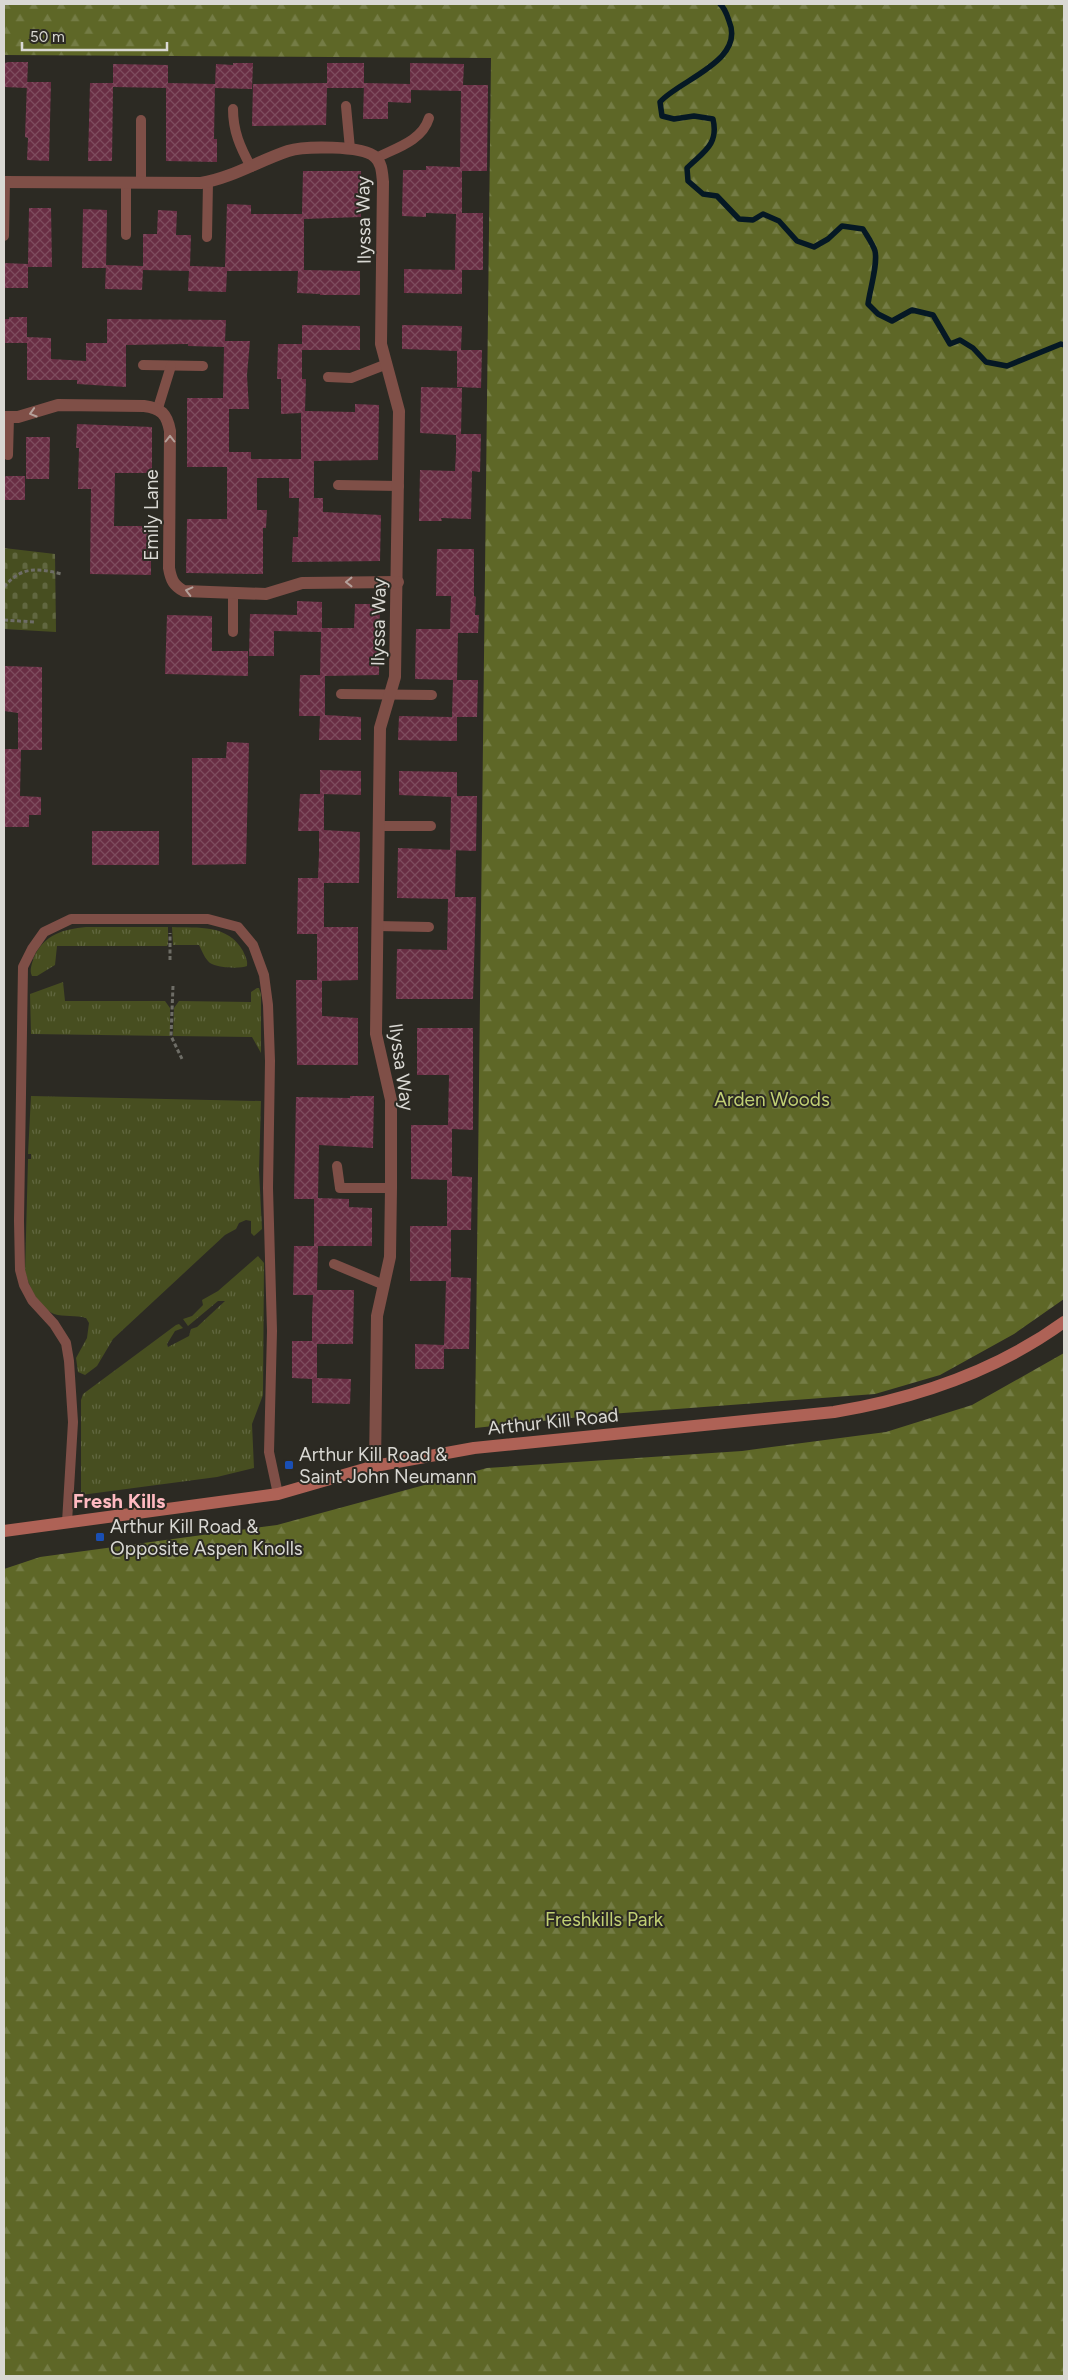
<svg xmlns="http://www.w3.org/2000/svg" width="1068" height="2380" font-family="Figtree,sans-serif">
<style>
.grass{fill:url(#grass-tufts)}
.forest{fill:url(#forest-firs)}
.cemetery{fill:url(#cemetery-stones)}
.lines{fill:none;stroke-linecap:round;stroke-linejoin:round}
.stream{stroke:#051824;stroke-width:5.5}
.building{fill:url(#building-cross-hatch)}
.path{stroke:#6e6d66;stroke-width:3;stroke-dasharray:4 2.5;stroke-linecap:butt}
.lane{stroke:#7f4f47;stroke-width:10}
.street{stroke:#7f4f47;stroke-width:12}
.secondary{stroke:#ae6256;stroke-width:12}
.oneway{stroke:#b5a19b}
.transit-dot{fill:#1a4fb4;stroke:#2c2a23;stroke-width:2}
.labels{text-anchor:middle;stroke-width:4;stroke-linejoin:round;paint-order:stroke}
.street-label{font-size:19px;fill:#d9d8d3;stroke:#2c2a23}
.park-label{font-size:19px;fill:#c1d074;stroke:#2c2a23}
.poi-label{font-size:19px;fill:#d9d8d3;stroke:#2c2a23;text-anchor:start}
.neighbourhood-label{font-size:20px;font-weight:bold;fill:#ffbac1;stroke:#2c2a23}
</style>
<defs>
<pattern id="grass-tufts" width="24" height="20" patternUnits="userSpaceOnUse" patternTransform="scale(1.25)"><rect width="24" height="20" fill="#474e20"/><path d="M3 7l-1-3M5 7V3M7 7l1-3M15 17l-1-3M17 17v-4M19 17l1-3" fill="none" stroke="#616740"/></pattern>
<pattern id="forest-firs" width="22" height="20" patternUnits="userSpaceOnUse" patternTransform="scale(1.25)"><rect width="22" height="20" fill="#5e6727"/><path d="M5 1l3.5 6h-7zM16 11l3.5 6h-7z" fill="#747c45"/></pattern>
<pattern id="cemetery-stones" width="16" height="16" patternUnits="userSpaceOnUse" patternTransform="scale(1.25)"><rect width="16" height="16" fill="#474e20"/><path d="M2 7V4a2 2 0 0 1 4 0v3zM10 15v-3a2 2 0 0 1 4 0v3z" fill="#616740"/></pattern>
<pattern id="building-cross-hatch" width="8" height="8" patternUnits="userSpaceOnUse" patternTransform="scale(1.25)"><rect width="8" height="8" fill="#692e44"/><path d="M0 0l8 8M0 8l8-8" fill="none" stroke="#7e4c5e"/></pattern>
</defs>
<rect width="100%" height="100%" fill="#2c2a23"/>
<!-- grass -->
<g class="grass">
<path d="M86 927H168V944L167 946H57L55 965 37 976H32C29 970 32 964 34 957 44 935 63 929 86 927Z"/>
<path d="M172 927C198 928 228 924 243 951 245 956 248 960 247 966 240 969 217 968 210 963 205 959 202 951 199 945H173Z"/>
<path d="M63 982 65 1001H165L170 1008V1036L31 1034 30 994Z"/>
<path d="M257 988H259L261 994V1053L252 1037 173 1036 174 1008 179 1001 251 1002V992Z"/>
<path d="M31 1096 261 1101 259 1171 262 1229 254 1236 251 1233V1221L246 1220 239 1223 236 1229 225 1235 113 1339 97 1366 85 1375 78 1372 76 1358 87 1338 89 1323 86 1318C76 1315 64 1317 54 1314 38 1307 30 1288 25 1272L28 1159H31V1154H28Z"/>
<path d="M258 1256 264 1263 263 1395 252 1424 254 1468 217 1477 81 1495V1400L83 1394 176 1325 179 1324 183 1328 175 1331 167 1344 168 1347 189 1336 191 1329 197 1327 225 1301H218L188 1326 183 1319 192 1316 203 1305 202 1300 218 1291Z"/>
</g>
<!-- forest -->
<g class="forest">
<path d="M4 4H1064V1299L1014 1334 940 1375 875 1394 610 1414 475 1428 491 58 4 55Z"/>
<path d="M1064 1353V2376H4V1569L40 1557 277 1525 487 1468 742 1451 886 1432 972 1405Z"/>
</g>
<!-- cemetery -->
<path class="cemetery" d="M4 548 55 554 56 632 4 629Z"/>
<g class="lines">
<!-- stream -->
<path class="stream" d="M720 4C725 8 727 15 729 21 746 61 679 80 660 102L662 116 674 119 694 116 713 119C719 145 703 152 687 168L688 181 703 194 717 196 739 219 753 220 763 214 779 221 797 241 814 247 828 239 842 226 863 229C867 236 873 244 875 251 878 264 870 289 868 304L878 314 892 321 912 310 933 315 950 344 960 340 973 348 986 362 1007 366 1061 344 1064 345"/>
</g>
<!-- building -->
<g class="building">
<path d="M9 62H28L27 88 4 87V63Z"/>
<path d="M233 63H253L252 89 215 88V85L214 139H217V162L166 161V88L113 87 112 161H88L90 83H113V64L168 65V83L215 84 216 64 233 65Z"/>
<path d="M327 63H364V88H327L326 125 252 126 253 84 327 83Z"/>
<path d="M410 63 464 64 463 85H488L487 171H462V213H483V270H455L456 214 426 213V217L402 216 403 170H426V166L460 167 461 91 411 90V103L388 102V119H363L364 83 410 84Z"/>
<path d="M27 82H51L49 161 27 160 28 138 25 137Z"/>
<path d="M303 171H361V217L304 219V270L360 271V295H320V294L297 293 298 271H227L226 292 188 291 189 271 143 270 142 290 105 289 106 265 143 266V234H157L158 210 177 211 176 235H191L190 266 225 267 227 204 251 205V214H302Z"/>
<path d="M29 208H51L52 267H28V288H4V263L28 264Z"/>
<path d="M83 209 107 210 106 268H82Z"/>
<path d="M404 269 462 270V294L404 293Z"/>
<path d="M9 317H27V337L51 338V359L86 361V343H107V319L226 320 225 341H250L247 375 249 409H229V452H251V459H301V413L281 414V379H277L278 344H302V325L360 326V350H302V379H306L305 411 355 412V404L379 405 378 460 314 461V498H323V512L381 515 380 561 292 562 293 537H298L299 498H289V478H257V510H267L266 528H263V574L186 573 187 519H227V467H187V398H223L224 347 188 346V344L126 345V387L77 384V380H27V343H4V319H9Z"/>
<path d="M402 325 462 326 461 350H482L481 388 457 387V351L402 349Z"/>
<path d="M421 387 462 388 461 434H481L480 472 472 471 471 519 441 518 442 521H419L420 470 455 471 456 452V435L420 433Z"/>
<path d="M77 424 152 427V473H115L114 526H151V575L90 574 91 489H78L79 448H76Z"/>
<path d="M26 437H50L49 479H26Z"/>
<path d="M7 476H25V500H4V477Z"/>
<path d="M437 549H474V596L476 597 475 615H479L478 633H458L457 680H478L477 717H454H457V741L398 740 399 716 452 717 453 680 415 679 416 629H450L451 596H436Z"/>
<path d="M297 601 322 602V628H354L355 604H380L379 675 325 676V715L361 717V740H319L320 716H299L300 675H320L321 632 274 631V656H249L250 614 297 615Z"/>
<path d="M167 615 212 616V651H248V676L165 674Z"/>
<path d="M4 666 42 667V750H21L20 796 41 797V815H29V827H4V749H18V713L4 711Z"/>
<path d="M227 742 249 743 246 864 192 865V758H226Z"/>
<path d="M320 770 361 771V795L320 794Z"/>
<path d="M399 771 457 772V796H477L476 851 450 850 451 797 399 795Z"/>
<path d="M300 794H324V830L360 832 359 883H324V927H358V980L322 981V1016L358 1018V1065H297L296 980H317V934H297L298 878H318L319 854V831H298Z"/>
<rect x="92" y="831" width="67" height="34"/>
<path d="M398 848 456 850 455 897H476L473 999H396L397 949 447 950 448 899 397 898Z"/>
<path d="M417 1028H473V1130L452 1129V1176L472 1177 471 1230H451V1277L471 1278 469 1349H444V1369H415V1344L444 1345 446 1281H410V1226H447V1180L411 1179V1125H448L449 1075H417Z"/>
<path d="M350 1096H374L373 1148 319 1145 318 1198 349 1199V1207L372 1208V1246H318L317 1290H354L353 1344H317V1378L351 1379 350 1404 312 1403V1379L292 1378V1341H312V1317L313 1295H293L294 1246H314V1199H294L296 1097 350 1098Z"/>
</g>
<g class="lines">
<!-- path -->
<g class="path">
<path d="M4 587C22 566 36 568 62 574"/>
<path d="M4 620 34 622"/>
<path d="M170 960V933"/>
<path d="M173 986 171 1036 182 1059"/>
</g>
<!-- lane -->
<g class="lane">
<path d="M346 106 350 149"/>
<path d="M233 109C233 131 240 147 251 167"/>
<path d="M141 120V183"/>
<path d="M376 158C396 148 422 141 429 118"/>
<path d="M126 235V183"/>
<path d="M4 236 5 182"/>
<path d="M207 237 208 182"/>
<path d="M143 365 203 366"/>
<path d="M328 377 351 378 387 364"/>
<path d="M158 408 171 366"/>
<path d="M8 455 9 417"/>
<path d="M338 485 399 486"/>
<path d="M233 632V593"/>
<path d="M341 694 432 695"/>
<path d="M379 826H431"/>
<path d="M377 926 429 927"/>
<path d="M337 1166 340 1188H391"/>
<path d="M334 1264 384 1285"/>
<path d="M67 1522 73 1422 69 1361 66 1343 54 1324 32 1300 24 1285 20 1270 19 1221 23 967 32 949 44 932 71 919H208L238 927 253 945 264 975 268 1005 270 1061 268 1188 272 1331 269 1452 278 1494"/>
</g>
<!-- street -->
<g class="street">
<path d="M4 182 201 183C232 178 258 161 288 151 303 146 363 145 375 157 382 163 382 173 383 182L381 344 399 411 395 677 380 728 376 1034 391 1100V1188L390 1257 377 1316 375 1466"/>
<path d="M4 417H18L58 405 144 406C161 408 167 414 170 431L169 568C171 580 174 586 184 591L266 594 302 583 398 582"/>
</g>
<!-- secondary -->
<path class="secondary" d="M4 1531 278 1494 375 1466 474 1448 834 1412C917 1398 995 1372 1064 1322"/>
</g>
<!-- one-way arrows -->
<defs><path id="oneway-chevron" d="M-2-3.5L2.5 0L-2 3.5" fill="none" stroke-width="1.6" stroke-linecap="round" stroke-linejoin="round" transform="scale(1.25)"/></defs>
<g class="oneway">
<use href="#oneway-chevron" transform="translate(33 413) rotate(163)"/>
<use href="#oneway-chevron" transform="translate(170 439) rotate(-90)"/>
<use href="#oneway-chevron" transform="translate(349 582) rotate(180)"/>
<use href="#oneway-chevron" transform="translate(189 591) rotate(-166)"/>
</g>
<!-- markers -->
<g class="transit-dot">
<rect x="284" y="1460" width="10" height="10" rx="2.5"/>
<rect x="95" y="1532" width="10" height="10" rx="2.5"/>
</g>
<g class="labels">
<!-- street labels -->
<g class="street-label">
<text transform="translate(363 220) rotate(-91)" y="7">Ilyssa Way</text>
<text transform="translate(151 515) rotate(-90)" y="7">Emily Lane</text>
<text transform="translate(378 622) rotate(-89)" y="7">Ilyssa Way</text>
<text transform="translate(402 1067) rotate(82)" y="7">Ilyssa Way</text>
<text transform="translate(553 1421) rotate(-6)" y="7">Arthur Kill Road</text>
</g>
<!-- park labels -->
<g class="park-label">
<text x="772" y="1106">Arden Woods</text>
<text x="604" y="1926">Freshkills Park</text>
</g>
<!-- poi labels -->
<g class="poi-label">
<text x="299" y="1461">Arthur Kill Road &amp;<tspan x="299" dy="22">Saint John Neumann</tspan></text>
<text x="110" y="1533">Arthur Kill Road &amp;<tspan x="110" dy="22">Opposite Aspen Knolls</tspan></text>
</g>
<!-- neighbourhood labels -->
<g class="neighbourhood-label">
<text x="119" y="1508">Fresh Kills</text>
</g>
</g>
<!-- border -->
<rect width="1068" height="2380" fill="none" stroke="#d9d8d3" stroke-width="10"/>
<!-- scale -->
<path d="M22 42v8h145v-8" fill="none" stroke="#d9d8d3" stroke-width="2.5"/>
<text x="30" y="42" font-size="15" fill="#d9d8d3" stroke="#2c2a23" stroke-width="4" paint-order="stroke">50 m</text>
</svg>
